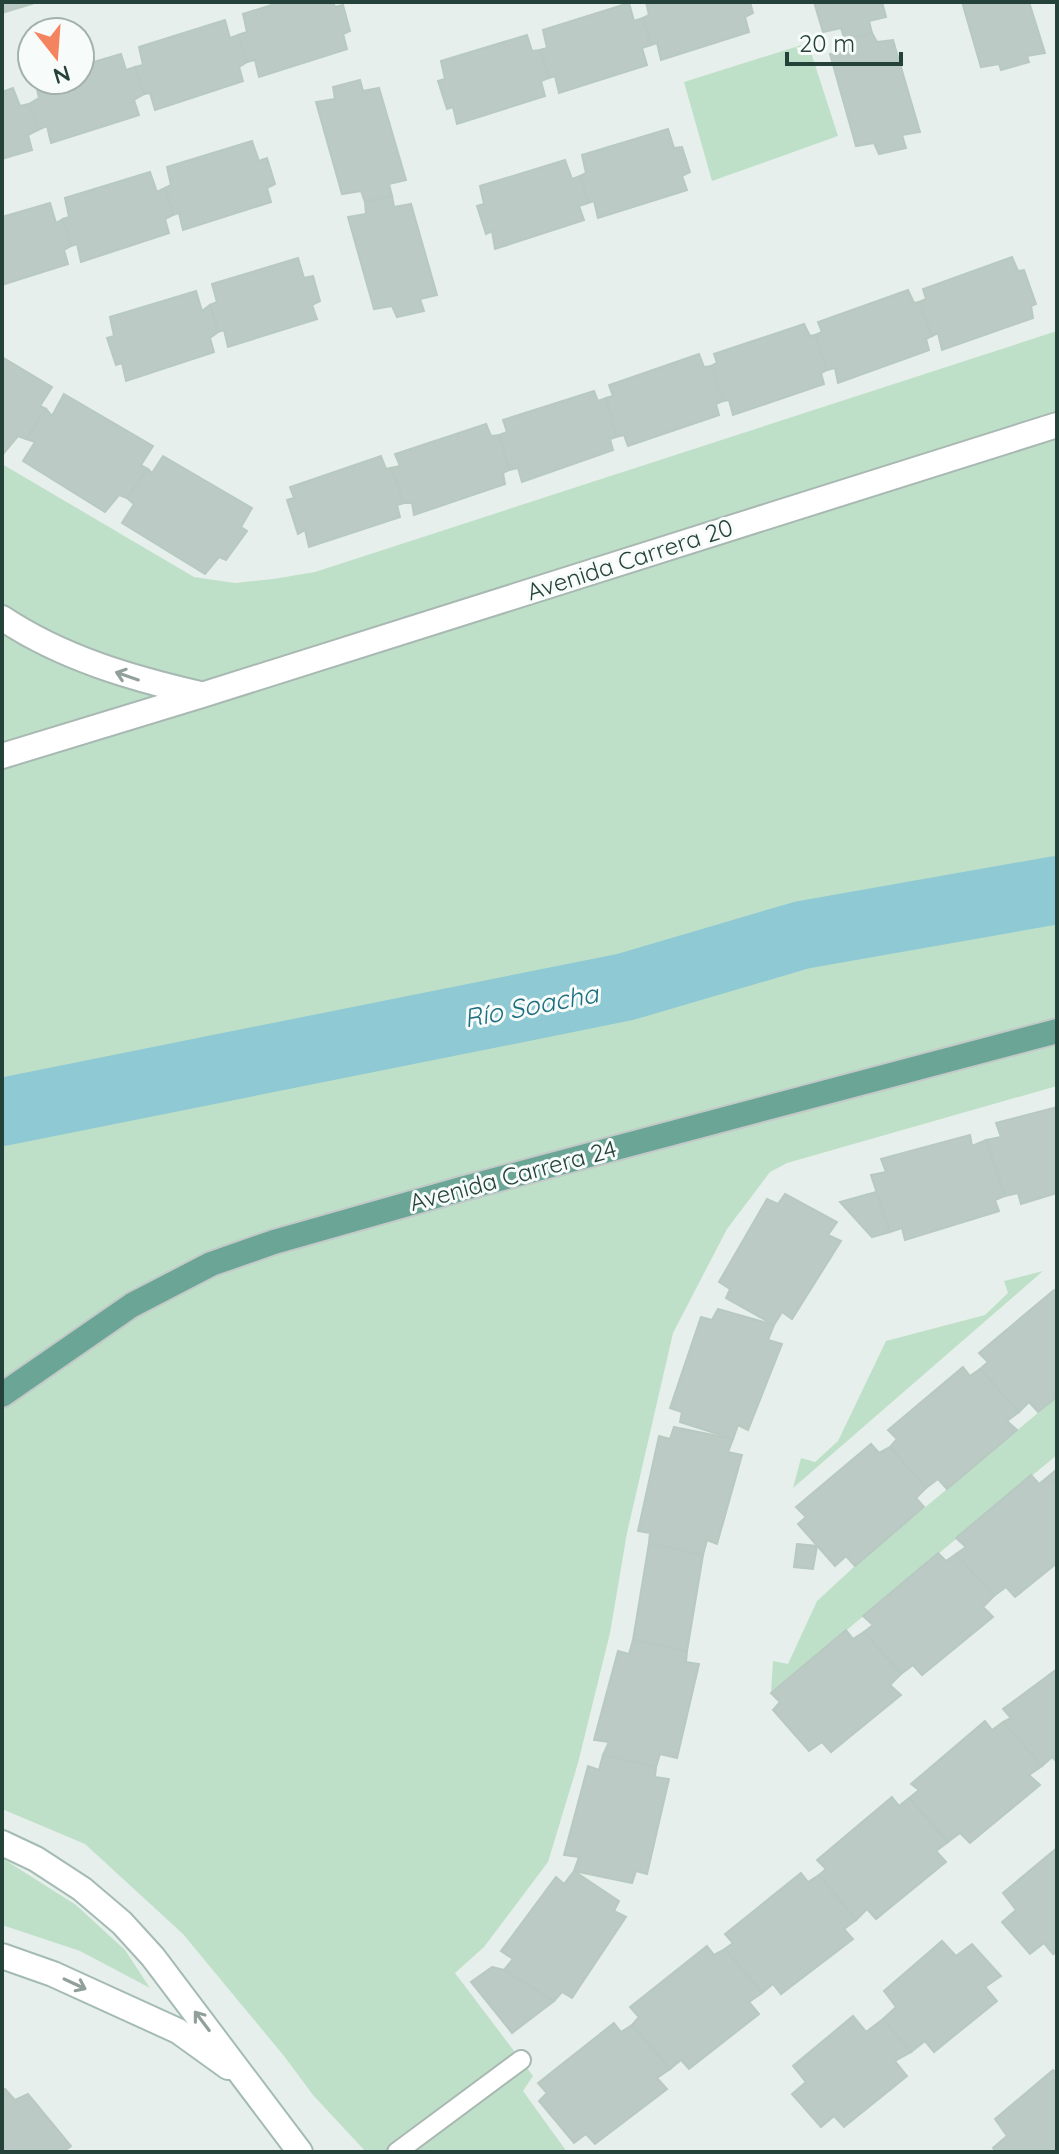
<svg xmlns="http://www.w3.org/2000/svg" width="1059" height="2154" font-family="Quicksand,sans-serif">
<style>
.green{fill:#bfe0c8}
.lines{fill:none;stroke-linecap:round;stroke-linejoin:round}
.river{stroke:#8ec9d4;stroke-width:68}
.building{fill:#bbcac4;stroke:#b8c9c2;stroke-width:2}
.service-casing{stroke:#a8b8b2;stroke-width:22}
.tertiary-casing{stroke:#a8b8b2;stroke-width:28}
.secondary-casing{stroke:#a4bbb3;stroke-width:28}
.primary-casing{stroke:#c2cac8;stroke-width:28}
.service{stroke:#fff;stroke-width:18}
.tertiary{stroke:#fff;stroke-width:24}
.secondary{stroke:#fff;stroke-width:24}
.primary{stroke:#6aa596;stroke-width:24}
.oneway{stroke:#92a09c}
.labels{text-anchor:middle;stroke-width:6;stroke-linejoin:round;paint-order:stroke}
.street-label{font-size:24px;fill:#24423a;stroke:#f7fbf9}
.water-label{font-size:26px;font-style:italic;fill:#1c6f80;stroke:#f7fbf9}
</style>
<rect width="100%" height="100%" fill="#e6efeb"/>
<!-- green -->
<g class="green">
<path d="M808 43 838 136 712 181 684 82Z"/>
<path d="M1057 331V1086L787 1163 770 1172 727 1229 673 1333 627 1533 610 1633 578 1763 548 1862 484 1947 455 1973 533 2076 523 2091 567 2152H366L313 2095 284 2056 183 1934 85 1844 2 1809V464L194 577 235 583 273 579 315 572Z"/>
<path d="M1043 1271 793 1488 801 1458 815 1462 838 1441 886 1341 985 1315 1008 1293 1004 1281Z"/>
<path d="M1057 1397V1455L771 1693 773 1661 788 1664 817 1601 855 1566Z"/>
<path d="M2 1858 76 1905 125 1950 150 1988 80 1951 2 1925Z"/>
</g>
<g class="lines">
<!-- river -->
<path class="river" d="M2 1112 625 987 802 935 1057 890"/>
</g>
<!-- building -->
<g class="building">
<path d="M2 2H31L32 4 2 13Z"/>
<path d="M281 2H333L335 7 343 5 350 31 343 34 347 49 259 77 255 60 247 62 238 35 247 32 243 14Z"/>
<path d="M646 2H750L753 13 745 17 749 32 661 60 657 43 651 45 643 18 649 15Z"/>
<path d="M814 2H882L886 17 869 21 872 33 845 40 841 28 823 32Z"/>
<path d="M962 2H1029L1045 53 1027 56 1029 62 1001 70 999 64 981 67Z"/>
<path d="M629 3 634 21 643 18 651 45 642 48 647 65 559 93 555 76 549 78 540 50 547 48 543 30Z"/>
<path d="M225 20 230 38 238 35 247 62 239 67 243 81 155 110 150 93 144 94 135 67 143 65 139 47Z"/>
<path d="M872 33 877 42 893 40 920 132 902 135 906 148 879 154 874 143 856 146 830 54 849 51 845 40Z"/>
<path d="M527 35 532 51 540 50 549 78 541 81 545 96 457 124 453 107 447 109 438 81 445 79 441 61Z"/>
<path d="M121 54 126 70 135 67 144 94 134 100 139 115 51 143 47 126 38 130 29 104 39 98 35 80H80V66Z"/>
<path d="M360 80 363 91 379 88 406 180 389 184 392 196 365 202 361 191 342 194 316 102 335 99 333 87Z"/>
<path d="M13 88 20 106 29 104 38 130 28 135 32 150 2 159V92Z"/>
<path d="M668 129 674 148 682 147 690 172 682 176 687 190 598 218 594 201 588 203 580 176 586 173 582 155Z"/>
<path d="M252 141 259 161 267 158 275 184 267 188 271 202 183 230 179 213 173 215 165 188 171 185 167 167Z"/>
<path d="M565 160 572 179 580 176 588 203 579 206 584 220 495 249 492 231 486 234 477 206 484 204 480 186Z"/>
<path d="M150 172 157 192 165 188 173 215 165 219 169 233 81 262 77 244 71 246 63 219 69 217 65 198Z"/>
<path d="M392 196 394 207 411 204 437 295 420 299 424 311 397 317 392 306 374 309 348 217 366 214 365 202Z"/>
<path d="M50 203 56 223 63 219 71 246 64 250 68 264 2 285V217Z"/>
<path d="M1012 257 1018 271 1024 270 1036 304 1031 306 1033 318 942 350 938 333 932 336 919 302 926 299 923 289Z"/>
<path d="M298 258 304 278 313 276 320 301 312 305 317 319 228 347 224 330 218 332 210 305 217 302 212 284Z"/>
<path d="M908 290 914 303 919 302 932 336 926 339 929 350 838 383 835 368 827 370 815 335 822 332 818 322Z"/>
<path d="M196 291 202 311 210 305 218 332 210 338 214 352 126 381 122 363 116 365 107 338 114 336 110 317Z"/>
<path d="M804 324 810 336 815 335 827 370 821 373 824 384 733 415 729 400 723 401 711 366 717 363 714 354Z"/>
<path d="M699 354 704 367 711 366 723 401 716 404 719 415 628 446 624 435 616 437 606 398 613 396 609 385Z"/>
<path d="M2 357 52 387 40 406 46 409 26 439 18 436 4 453 2 451Z"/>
<path d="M594 391 598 401 606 398 616 437 610 439 613 450 522 482 518 468 509 470 499 435 507 432 503 420Z"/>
<path d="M64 394 153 446 141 465 148 469 127 498 119 495 105 512 23 461 35 442 26 439 46 409 52 416Z"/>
<path d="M486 424 491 436 499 435 509 470 503 473 505 484 414 515 412 503H404L391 468 400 466 395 454Z"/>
<path d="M163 456 252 508 241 527 247 531 226 560 219 557 205 574 122 523 134 504 127 498 148 469 152 473Z"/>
<path d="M381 456 386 469 391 468 404 503 397 505 400 517 309 547 305 530 298 534 287 500 294 498 290 487Z"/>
<path d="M1057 1107V1193L1021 1204 1018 1193 1005 1196 986 1140 1001 1137 996 1123Z"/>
<path d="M970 1135 972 1146 986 1140 1005 1196 995 1200 999 1211 905 1240 902 1228 890 1232 871 1175 886 1172 881 1159Z"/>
<path d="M876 1192 890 1232 872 1237 840 1202Z"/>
<path d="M785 1194 837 1222 828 1235 841 1241 792 1319 782 1312 774 1325 726 1298 730 1289 719 1282 767 1199 778 1204Z"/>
<path d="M1054 1290 1057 1293V1397L1038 1412 1029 1402 1019 1412 980 1369 988 1362 979 1353Z"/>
<path d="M718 1309 774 1325 768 1340 782 1344 748 1430 738 1425 733 1439 680 1422 682 1412 670 1408 701 1317 712 1320Z"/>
<path d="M963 1367 970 1376 980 1369 1019 1412 1007 1421 1017 1430 947 1489 938 1479 926 1488 890 1447 897 1439 888 1430Z"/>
<path d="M674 1427 733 1439 728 1452 742 1455 717 1544 707 1540 703 1555 649 1543 650 1533 638 1531 659 1436 670 1439Z"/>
<path d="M871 1444 879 1453 890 1447 926 1488 916 1498 924 1507 855 1566 846 1556 835 1566 798 1524 806 1517 796 1507Z"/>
<path d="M1057 1469V1486L1049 1476Z"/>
<path d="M1031 1475 1039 1484 1049 1476 1057 1486V1563L1015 1597 1006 1587 994 1596 956 1554 966 1547 956 1538Z"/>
<path d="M649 1543 703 1555 687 1651 633 1640Z"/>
<path d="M797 1544 817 1546 813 1569 794 1567Z"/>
<path d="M938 1553 946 1561 956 1554 994 1596 983 1607 993 1617 922 1675 913 1665 901 1674 864 1632 873 1625 863 1616Z"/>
<path d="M846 1630 853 1639 864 1632 901 1674 890 1685 901 1695 831 1752 822 1742 809 1751 773 1710 780 1702 771 1693Z"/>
<path d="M633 1640 687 1651 686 1662 699 1664 677 1758 660 1754 656 1767 603 1755 609 1742 594 1740 618 1651 629 1654Z"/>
<path d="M1057 1669V1762L1052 1757 1042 1766 1003 1722 1011 1718 1003 1709Z"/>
<path d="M985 1721 992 1730 1003 1722 1042 1766 1029 1775 1040 1785 970 1843 960 1833 948 1842 909 1798 919 1790 911 1784Z"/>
<path d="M603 1755 656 1767 655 1777 669 1779 647 1874 636 1871 632 1883 574 1871 579 1857 564 1855 588 1766 599 1770Z"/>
<path d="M892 1797 899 1806 909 1798 948 1842 936 1851 946 1862 876 1919 867 1909 856 1920 819 1875 826 1869 817 1860Z"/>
<path d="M1057 1848V1951L1053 1954 1044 1943 1030 1954 1002 1922 1016 1910 1003 1893Z"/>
<path d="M574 1871 619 1901 614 1911 626 1917 572 1998 562 1992 554 2001 504 1970 513 1959 501 1951 556 1877 564 1884Z"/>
<path d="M801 1873 808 1882 819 1875 856 1920 844 1929 853 1939 781 1994 773 1984 762 1993 725 1949 733 1943 725 1934Z"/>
<path d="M942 1941 956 1956 972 1944 1001 1976 985 1987 997 2001 934 2052 925 2041 911 2052 883 2019 896 2007 884 1991Z"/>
<path d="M707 1946 714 1955 725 1949 762 1993 749 2002 759 2014 689 2069 681 2060 670 2069 632 2025 639 2017 630 2007Z"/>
<path d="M492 1967 504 1970 554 2001 512 2033 471 1982Z"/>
<path d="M853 2016 866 2032 883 2019 911 2052 895 2061 907 2076 844 2127 834 2116 821 2127 792 2094 806 2082 793 2066Z"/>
<path d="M614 2023 621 2032 632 2025 670 2069 657 2078 667 2089 595 2144 586 2134 574 2143 539 2101 547 2093 538 2083Z"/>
<path d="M1053 2070 1057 2073V2152H996L993 2148 1007 2136 995 2119Z"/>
<path d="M5 2089 15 2100 28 2094 71 2146 63 2152H2V2091Z"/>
</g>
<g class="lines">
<defs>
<path id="service" d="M397 2152 521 2060"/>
<g id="tertiary">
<path d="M2 618C62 658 131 678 200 694"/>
<path d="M2 756 202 695 1057 425"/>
</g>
<g id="secondary">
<path d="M2 1843 36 1859 82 1889 122 1923 153 1957 300 2152"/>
<path d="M2 1956 53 1974 178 2031 228 2067"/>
</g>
<path id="primary" d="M2 1395 132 1305 211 1264 274 1242 461 1189 1057 1031"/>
</defs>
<!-- service casing -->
<use href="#service" class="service-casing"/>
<!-- tertiary casing -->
<use href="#tertiary" class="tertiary-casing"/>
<!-- secondary casing -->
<use href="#secondary" class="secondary-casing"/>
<!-- primary casing -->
<use href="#primary" class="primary-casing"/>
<!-- service -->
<use href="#service" class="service"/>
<!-- tertiary -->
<use href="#tertiary" class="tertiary"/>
<!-- secondary -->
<use href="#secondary" class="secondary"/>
<!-- primary -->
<use href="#primary" class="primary"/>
</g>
<!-- one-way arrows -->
<defs><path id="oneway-shaft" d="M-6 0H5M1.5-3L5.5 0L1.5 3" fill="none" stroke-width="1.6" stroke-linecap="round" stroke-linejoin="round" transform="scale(2)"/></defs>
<g class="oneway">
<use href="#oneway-shaft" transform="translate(127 676) rotate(-161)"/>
<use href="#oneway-shaft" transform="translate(75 1984) rotate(25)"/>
<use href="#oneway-shaft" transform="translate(202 2021) rotate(-127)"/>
</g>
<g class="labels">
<!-- street labels -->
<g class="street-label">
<text transform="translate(630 560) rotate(-18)" y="8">Avenida Carrera 20</text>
<text transform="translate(513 1176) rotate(-15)" y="8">Avenida Carrera 24</text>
</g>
<!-- water labels -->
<g class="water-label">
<text transform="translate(531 1006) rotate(-11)" y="9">Río Soacha</text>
</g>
</g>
<!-- border -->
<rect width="1059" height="2154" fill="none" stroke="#24423a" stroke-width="8"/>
<!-- north arrow -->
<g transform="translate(56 56) rotate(163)"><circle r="38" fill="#f7fbf9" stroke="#a3b1ad" stroke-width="2"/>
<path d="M0-6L14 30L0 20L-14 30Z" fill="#f4845f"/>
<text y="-12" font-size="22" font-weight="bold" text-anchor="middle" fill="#24423a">N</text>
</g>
<!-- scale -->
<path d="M787 52v12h114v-12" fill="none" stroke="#24423a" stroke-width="4"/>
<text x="799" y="52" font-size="24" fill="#24423a" stroke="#f7fbf9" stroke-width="6" paint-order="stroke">20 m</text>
</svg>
